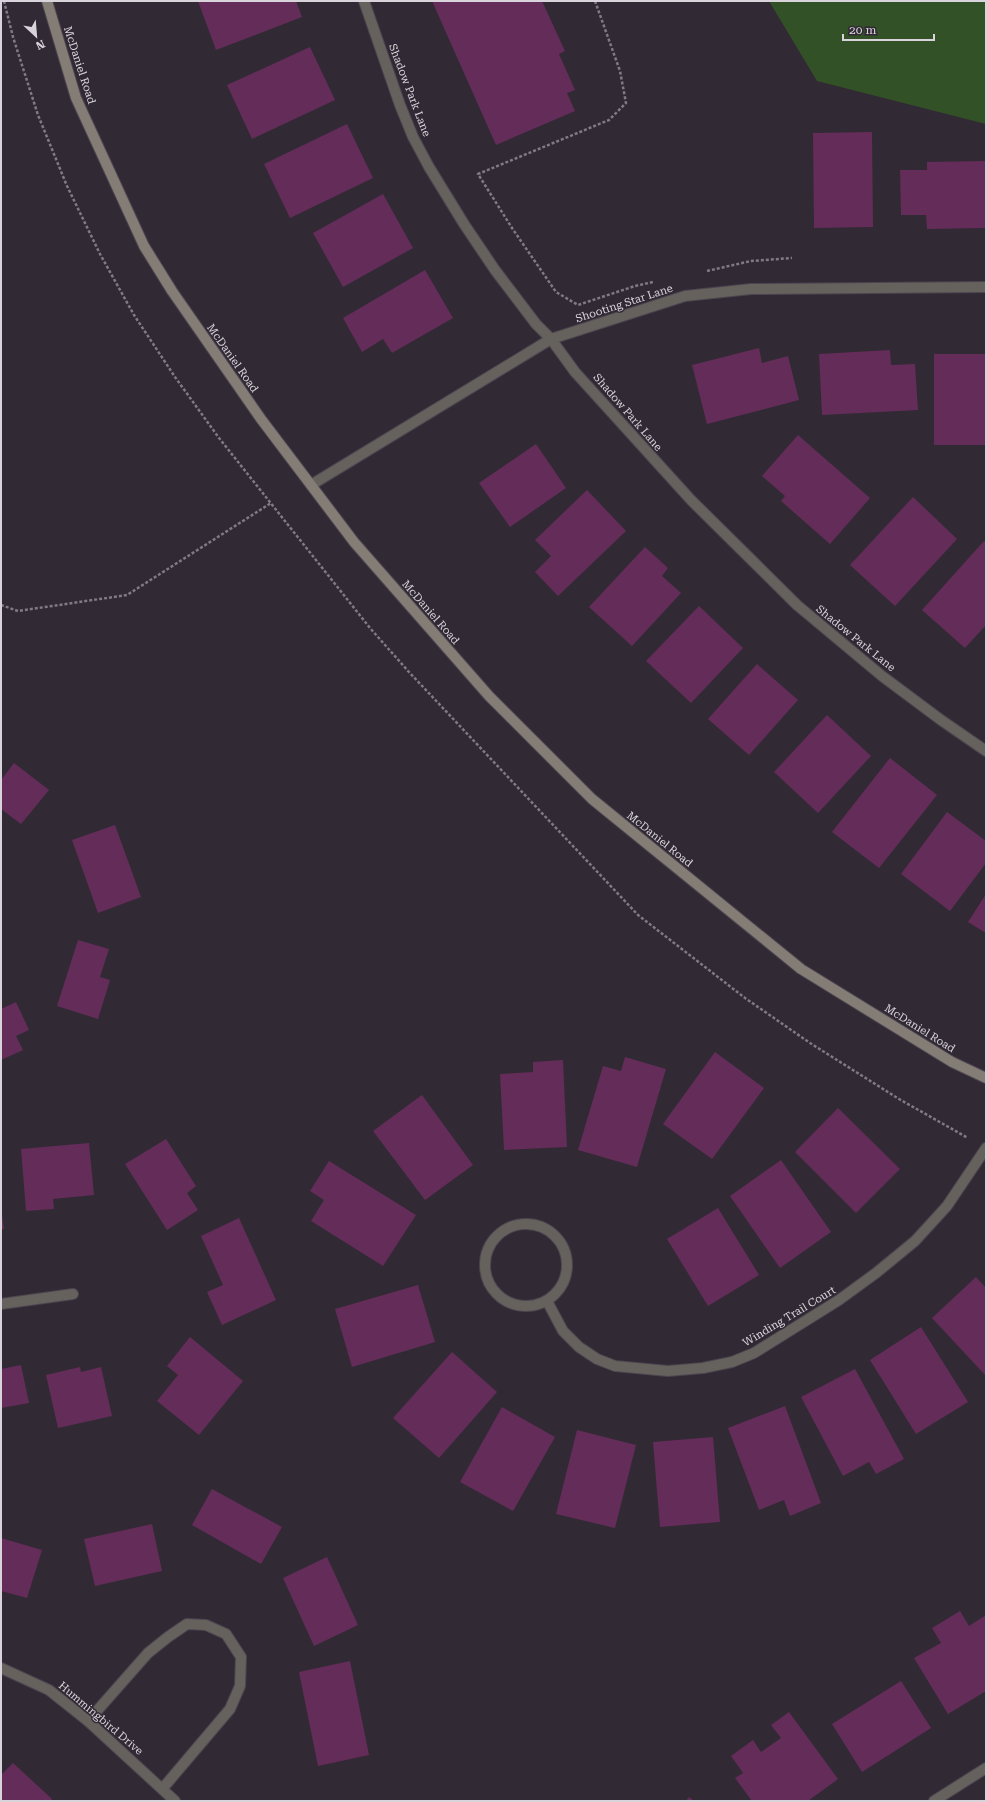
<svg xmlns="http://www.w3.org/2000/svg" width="987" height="1802" font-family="'Roboto Serif',serif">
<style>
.green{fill:#335126}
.building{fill:#642c58}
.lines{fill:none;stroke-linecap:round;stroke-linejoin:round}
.lane-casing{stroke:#4c4550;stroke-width:12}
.street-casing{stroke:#4c4550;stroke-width:12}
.secondary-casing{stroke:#4c4550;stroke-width:12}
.path{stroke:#807a83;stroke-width:2.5;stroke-dasharray:3 2;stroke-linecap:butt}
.lane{stroke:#65615c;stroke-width:10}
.street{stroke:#65615c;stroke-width:10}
.secondary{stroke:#847d75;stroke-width:10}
.labels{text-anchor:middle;stroke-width:3;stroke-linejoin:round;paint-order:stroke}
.street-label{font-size:11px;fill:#d9d4db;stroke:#312a35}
</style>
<rect width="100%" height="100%" fill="#312a35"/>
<!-- green -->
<path class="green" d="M769 1H986V124L817 81Z"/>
<!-- building -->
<g class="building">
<path d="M198 1H296L302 17 216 50Z"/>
<path d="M432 1H542L565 51 559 54 575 90 567 93 575 111 496 145Z"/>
<path d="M310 47 335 100 252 139 227 85Z"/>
<path d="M347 124 373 178 290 218 264 164Z"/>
<path d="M872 132 873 227 814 228 813 133Z"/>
<path d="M986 161V228L927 229 926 215H901L900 170H927V162Z"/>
<path d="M383 194 413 248 343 287 313 233Z"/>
<path d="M425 270 453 318 392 353 383 339 362 352 343 318Z"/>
<path d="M759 348 762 363 788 356 799 400 707 424 692 365Z"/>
<path d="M890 350 891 365 915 364 918 410 822 415 819 354Z"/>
<rect x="934" y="354" width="52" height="91"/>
<path d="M798 435 870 498 830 544 781 501 785 496 762 476Z"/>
<path d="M536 444 566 488 510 527 479 483Z"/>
<path d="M587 490 626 531 558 596 535 572 551 556 535 540Z"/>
<path d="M913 497 957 539 895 606 850 565Z"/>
<path d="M984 541 986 543V625L965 648 922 610Z"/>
<path d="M645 547 668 568 662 576 681 593 632 646 589 607Z"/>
<path d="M699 606 743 648 691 703 646 661Z"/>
<path d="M757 664 798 700 749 755 708 719Z"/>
<path d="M827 715 871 756 818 813 774 772Z"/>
<path d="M890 758 937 795 879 868 832 832Z"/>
<path d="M14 763 49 790 21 824 1 809V780Z"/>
<path d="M947 812 986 841V863L950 911 901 874Z"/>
<path d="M115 825 141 897 98 913 72 840Z"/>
<path d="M986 894V933L968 922Z"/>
<path d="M78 940 109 949 100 977 110 980 98 1019 57 1006Z"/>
<path d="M16 1002 29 1030 16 1036 23 1050 1 1060V1009Z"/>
<path d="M715 1052 764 1088 712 1159 663 1124Z"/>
<path d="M625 1057 666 1069 637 1167 578 1150 603 1066 621 1071Z"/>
<path d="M563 1060 567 1147 504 1150 500 1074 533 1072V1062Z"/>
<path d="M422 1095 473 1165 425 1200 373 1131Z"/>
<path d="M838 1108 900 1169 856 1213 795 1152Z"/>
<path d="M166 1139 196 1186 187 1193 198 1210 167 1230 125 1164Z"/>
<path d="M89 1143 94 1195 53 1199 54 1209 26 1211 21 1149Z"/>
<path d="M781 1160 831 1232 780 1268 730 1196Z"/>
<path d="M329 1161 416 1215 383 1266 311 1221 324 1200 310 1191Z"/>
<path d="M718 1208 759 1275 708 1306 667 1239Z"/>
<path d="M2 1214 4 1229H1V1215Z"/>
<path d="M239 1218 276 1300 222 1325 207 1292 223 1285 201 1236Z"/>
<path d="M976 1277 986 1288V1376L932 1318Z"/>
<path d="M418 1285 435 1342 352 1367 335 1309Z"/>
<path d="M921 1327 968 1402 916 1434 870 1360Z"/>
<path d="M190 1337 243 1381 199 1435 157 1401 178 1375 167 1366Z"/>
<path d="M452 1352 497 1392 439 1458 393 1418Z"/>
<path d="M21 1365 29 1403 1 1408V1369Z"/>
<path d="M80 1367 81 1372 101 1367 112 1416 58 1428 46 1375Z"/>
<path d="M855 1369 904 1459 876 1474 869 1462 843 1476 801 1397Z"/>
<path d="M785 1406 821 1503 790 1516 784 1500 759 1510 728 1428Z"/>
<path d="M502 1407 555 1437 513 1511 460 1482Z"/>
<path d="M577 1430 636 1445 615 1528 556 1514Z"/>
<path d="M713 1437 720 1522 660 1527 653 1442Z"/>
<path d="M212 1489 282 1527 261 1564 192 1525Z"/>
<path d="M152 1524 162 1571 95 1586 84 1539Z"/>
<path d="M1 1538 42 1550 27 1598 1 1591Z"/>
<path d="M327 1557 358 1625 314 1646 283 1578Z"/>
<path d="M960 1611 969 1626 986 1615V1691L948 1714 914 1658 941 1643 932 1628Z"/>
<path d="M350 1661 369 1755 318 1766 299 1672Z"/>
<path d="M901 1681 931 1728 862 1772 832 1724Z"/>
<path d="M789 1712 838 1779 808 1801H752L735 1778 743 1773 731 1756 753 1740 761 1752 781 1738 771 1725Z"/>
<path d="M13 1763 52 1799 50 1801H1V1775Z"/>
<path d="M689 1797 694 1801H686Z"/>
</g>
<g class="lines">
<defs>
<path id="lane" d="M88 1721 148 1653 168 1637 187 1624 206 1625 226 1634 241 1657 240 1686 230 1709 163 1788"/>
<g id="street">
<path d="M364 1 400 105 413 137 429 167 464 224 495 270 536 324 551 339 575 372 691 500 797 605 882 676 941 720 986 751"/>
<path d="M311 485 551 339 685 296 751 289 986 287"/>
<circle cx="526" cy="1265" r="41"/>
<path d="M547 1301 563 1331 579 1347 597 1359 615 1366 668 1371 703 1368 732 1362 754 1353 839 1300 876 1273 915 1241 947 1206 986 1148"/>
<path d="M1 1304 73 1294"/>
<path d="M1 1668 49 1690 88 1721 175 1801"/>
<path d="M934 1801 986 1768"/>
</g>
<path id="secondary" d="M47 1 76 98 144 246 172 291 261 419 354 542 489 696 592 799 801 969 952 1062 986 1078"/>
</defs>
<!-- lane casing -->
<use href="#lane" class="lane-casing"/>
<!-- street casing -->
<use href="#street" class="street-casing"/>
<!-- secondary casing -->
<use href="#secondary" class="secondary-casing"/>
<!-- path -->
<g class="path">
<path d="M4 1 13 37 38 115 67 186 100 254 134 315 175 377 219 438 370 628 408 671 638 915 745 998 810 1043 899 1099 968 1138"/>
<path d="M595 1 620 71 626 103 609 120 478 174 512 228 556 292 578 305 635 286 653 282"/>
<path d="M707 271 751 261 792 258"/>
<path d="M1 605 18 611 127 595 271 503"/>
</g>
<!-- lane -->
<use href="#lane" class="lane"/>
<!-- street -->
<use href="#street" class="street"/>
<!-- secondary -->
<use href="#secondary" class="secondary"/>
</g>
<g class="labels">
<!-- street labels -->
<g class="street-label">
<text transform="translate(80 65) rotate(72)" y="4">McDaniel Road</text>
<text transform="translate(410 90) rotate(69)" y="4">Shadow Park Lane</text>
<text transform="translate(624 303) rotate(-18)" y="4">Shooting Star Lane</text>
<text transform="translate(233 358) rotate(55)" y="4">McDaniel Road</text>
<text transform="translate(628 412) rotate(49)" y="4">Shadow Park Lane</text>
<text transform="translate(431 612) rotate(49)" y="4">McDaniel Road</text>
<text transform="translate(856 638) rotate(39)" y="4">Shadow Park Lane</text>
<text transform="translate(660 839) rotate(39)" y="4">McDaniel Road</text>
<text transform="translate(920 1028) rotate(32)" y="4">McDaniel Road</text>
<text transform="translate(789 1316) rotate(-31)" y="4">Winding Trail Court</text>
<text transform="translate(101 1718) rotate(40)" y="4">Hummingbird Drive</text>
</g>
</g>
<!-- border -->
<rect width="987" height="1802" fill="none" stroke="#d9d4db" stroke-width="4"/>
<!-- north arrow -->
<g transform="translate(36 36) rotate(154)" stroke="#312a35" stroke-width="3" paint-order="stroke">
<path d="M0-3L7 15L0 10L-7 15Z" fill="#d9d4db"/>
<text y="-6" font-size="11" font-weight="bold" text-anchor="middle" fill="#d9d4db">N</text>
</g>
<!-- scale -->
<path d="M843 34v6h91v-6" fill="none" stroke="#d9d4db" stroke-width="2"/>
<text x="849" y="34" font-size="12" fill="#d9d4db" stroke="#312a35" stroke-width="3" paint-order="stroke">20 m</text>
</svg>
